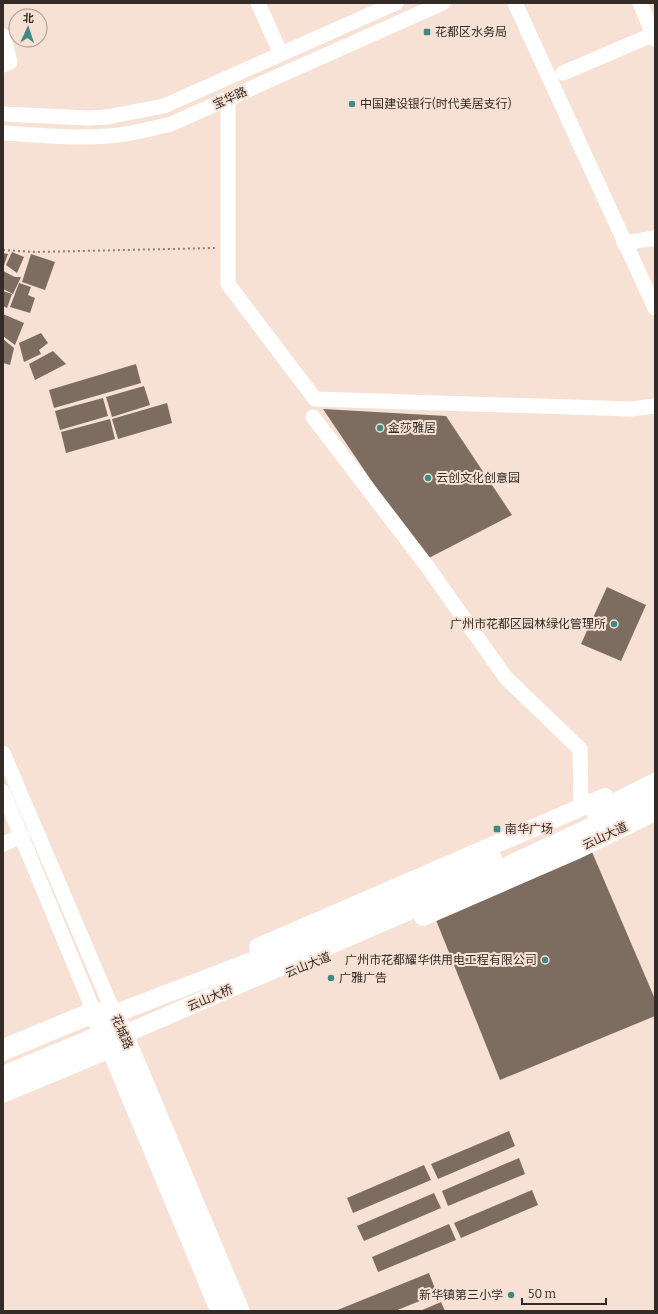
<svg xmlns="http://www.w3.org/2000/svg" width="658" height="1314" font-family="Bitter,'Noto Sans SC',serif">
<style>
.building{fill:#7d6c60}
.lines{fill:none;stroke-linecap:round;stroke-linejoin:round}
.path{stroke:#8d8077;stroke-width:2;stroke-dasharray:2 3;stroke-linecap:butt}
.minor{stroke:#fff;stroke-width:15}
.major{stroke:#fff;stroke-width:18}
.highway{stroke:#fff;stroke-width:21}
.poi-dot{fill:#428986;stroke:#f6e1d4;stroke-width:1.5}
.labels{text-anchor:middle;stroke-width:4;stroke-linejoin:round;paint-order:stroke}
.poi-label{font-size:12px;fill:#322b26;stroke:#f6e1d4;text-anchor:start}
.street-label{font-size:12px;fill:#322b26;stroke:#f6e1d4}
</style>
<rect width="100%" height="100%" fill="#f6e1d4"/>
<!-- building -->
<g class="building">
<path d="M12 252 24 257 17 273 6 265Z"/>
<path d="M3 253 8 254 3 268Z"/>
<path d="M31 254 55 262 45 290 22 282Z"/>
<path d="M3 271 15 277H21L13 294 3 289Z"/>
<path d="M19 283 31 287 28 295 35 298 30 313 10 307Z"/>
<path d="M3 291 12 294 7 308 3 306Z"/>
<path d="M3 314 24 323 15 345 3 336Z"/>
<path d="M41 333 48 343 39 350 41 354 24 362 19 343Z"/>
<path d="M3 339 14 348 10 365 3 363Z"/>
<path d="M53 351 66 364 35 380 29 364Z"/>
<path d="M136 364 141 383 54 408 49 390Z"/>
<path d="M144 386 150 405 112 417 106 397Z"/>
<path d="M103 398 108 416 60 430 55 411Z"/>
<path d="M167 403 172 423 118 439 112 419Z"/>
<path d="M323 409 446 416 512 515 425 560Z"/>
<path d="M110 419 115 439 66 453 61 432Z"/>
<path d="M607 587 646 605 621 661 581 644Z"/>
<path d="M592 852 655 999V1016L500 1080 436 920Z"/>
<path d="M509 1131 515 1146 438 1179 431 1164Z"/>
<path d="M519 1158 525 1174 448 1206 442 1191Z"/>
<path d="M424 1165 431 1180 353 1213 347 1198Z"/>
<path d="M532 1190 538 1205 461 1238 454 1223Z"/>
<path d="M434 1193 441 1208 364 1241 357 1226Z"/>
<path d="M449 1224 456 1240 378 1272 372 1257Z"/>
<path d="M429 1273 437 1294 395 1311H335Z"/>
<path d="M441 1302 445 1311H420Z"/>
</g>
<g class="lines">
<!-- path -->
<path class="path" d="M3 250 36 252 215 248"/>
<!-- minor -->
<g class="minor">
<path d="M258 3 281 54"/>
<path d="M515 3 655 308"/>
<path d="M640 3 655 39"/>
<path d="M3 36 10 62 3 65"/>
<path d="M563 73 652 35"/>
<path d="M228 99V284L315 399 631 409 655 406"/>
<path d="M3 114 88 118 107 117 164 106 396 3"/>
<path d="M3 133C38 135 73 139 108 136 129 135 150 129 171 124L443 3"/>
<path d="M624 243 655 238"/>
<path d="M313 417 427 566 506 678 580 749 581 807"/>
<path d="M3 753 116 1018"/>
<path d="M3 792 94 1012"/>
<path d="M3 844 22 836"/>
</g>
<!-- major -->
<g class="major">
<path d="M595 812 655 782"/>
<path d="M423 917 577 850 655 812"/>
<path d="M258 947 605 797"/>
<path d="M101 1019 299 943 493 858"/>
<path d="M111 1040 416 908 655 797"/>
<path d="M3 1075 104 1033 118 1034"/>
</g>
<!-- highway -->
<g class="highway">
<path d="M94 1012 111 1047 221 1311"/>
<path d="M3 1050 94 1012 116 1018 239 1311"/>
<path d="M3 1092 111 1047 121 1037"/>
</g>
</g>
<!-- markers -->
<g class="poi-dot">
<rect x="423" y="28" width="8" height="8" rx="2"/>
<circle cx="352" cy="104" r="4"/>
<circle cx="380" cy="428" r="4"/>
<circle cx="428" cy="478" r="4"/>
<circle cx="614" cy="624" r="4"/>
<rect x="493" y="825" width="8" height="8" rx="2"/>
<circle cx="545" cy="960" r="4"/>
<circle cx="331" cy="978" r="4"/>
<circle cx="511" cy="1295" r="4"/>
</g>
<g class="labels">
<!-- poi labels -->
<g class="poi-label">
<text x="435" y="36">花都区水务局</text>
<text x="360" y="108">中国建设银行(时代美居支行)</text>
<text x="388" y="432">金莎雅居</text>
<text x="436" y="482">云创文化创意园</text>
<text x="606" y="628" text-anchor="end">广州市花都区园林绿化管理所</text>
<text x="505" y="833">南华广场</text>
<text x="537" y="964" text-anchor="end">广州市花都耀华供用电工程有限公司</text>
<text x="339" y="982">广雅广告</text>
<text x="503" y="1299" text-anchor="end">新华镇第三小学</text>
</g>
<!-- street labels -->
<g class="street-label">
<text transform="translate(230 98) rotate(-24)" y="4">宝华路</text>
<text transform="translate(605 836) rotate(-25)" y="4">云山大道</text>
<text transform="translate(308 965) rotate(-22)" y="4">云山大道</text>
<text transform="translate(210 998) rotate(-23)" y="4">云山大桥</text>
<text transform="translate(122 1032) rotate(67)" y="4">花城路</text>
</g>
</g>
<!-- border -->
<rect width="658" height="1314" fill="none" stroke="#322b26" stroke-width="8"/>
<!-- north arrow -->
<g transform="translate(28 28) rotate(3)"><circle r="19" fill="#f6e1d4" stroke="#a8988e"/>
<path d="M0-3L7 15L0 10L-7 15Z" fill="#428986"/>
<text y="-6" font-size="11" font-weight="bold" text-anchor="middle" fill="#322b26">北</text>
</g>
<!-- scale -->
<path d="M522 1298v6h84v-6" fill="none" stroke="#322b26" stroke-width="2"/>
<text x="528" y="1298" font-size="12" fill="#322b26" stroke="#f6e1d4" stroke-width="3" paint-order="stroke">50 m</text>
</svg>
